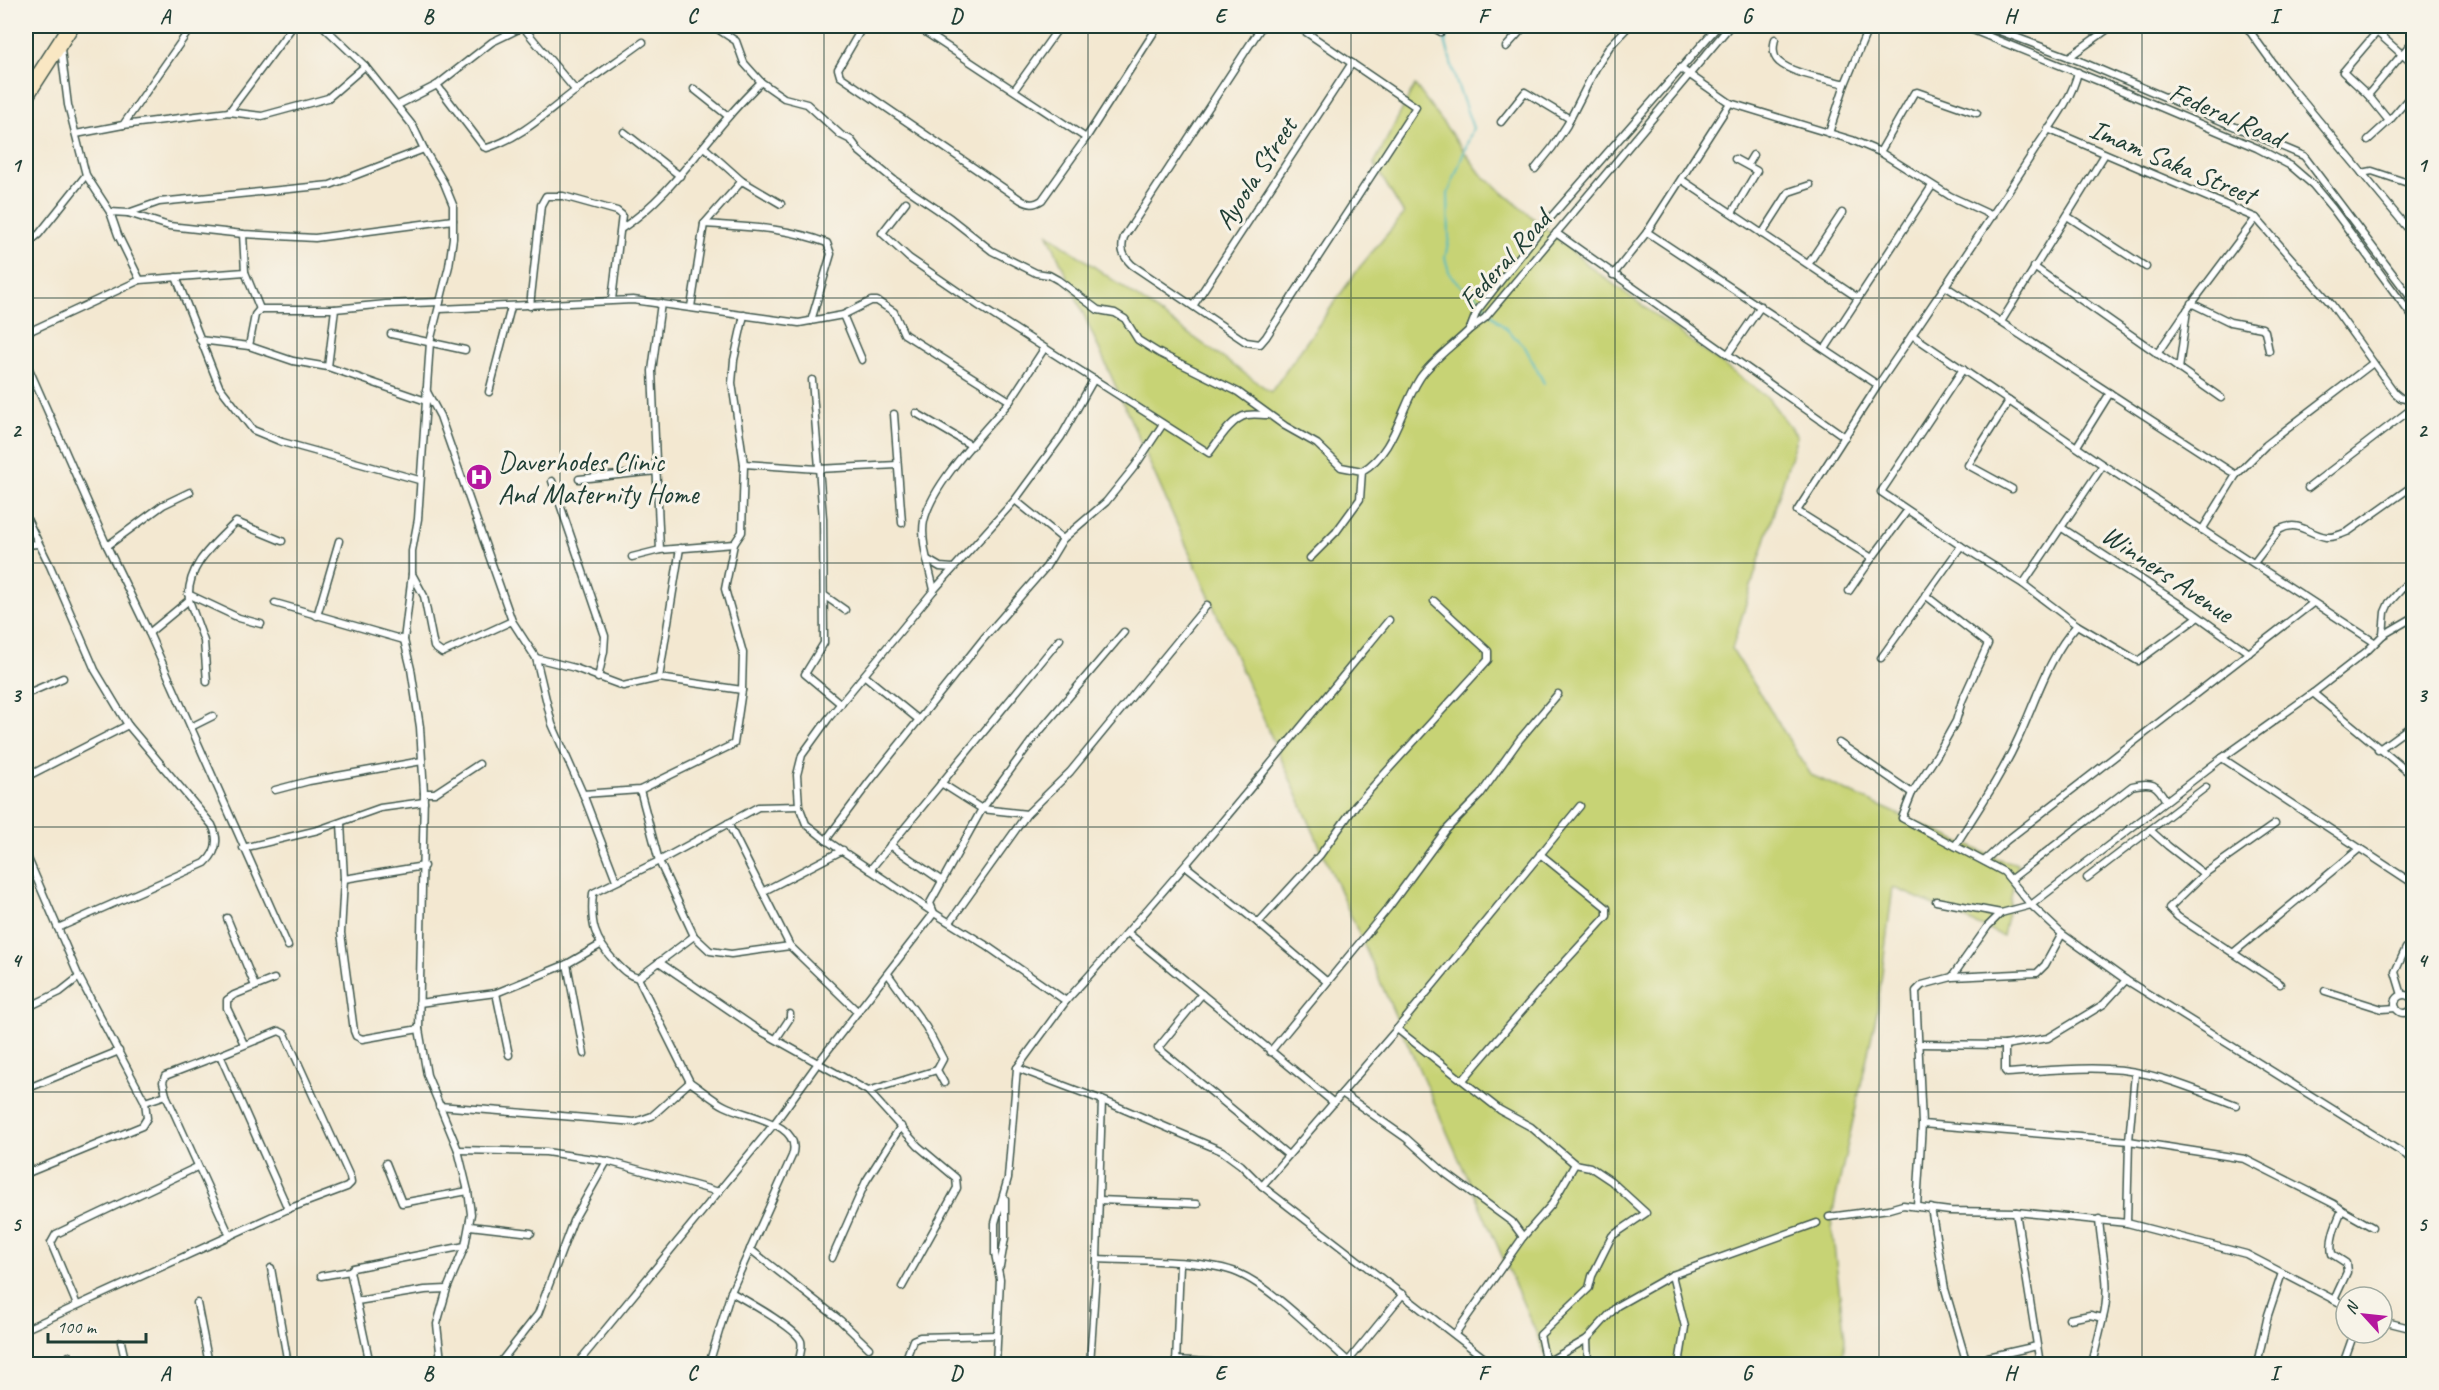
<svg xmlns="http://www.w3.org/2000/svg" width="2439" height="1390" font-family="Caveat,sans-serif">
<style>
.green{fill:#c7d375;stroke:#738854;stroke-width:1.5}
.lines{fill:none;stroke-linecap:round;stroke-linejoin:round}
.stream{stroke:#4ab9c0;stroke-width:2}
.street-casing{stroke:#3f574c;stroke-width:9}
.secondary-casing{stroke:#3f574c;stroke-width:11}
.street{stroke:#fff;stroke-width:6}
.secondary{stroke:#f9e7c3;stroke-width:8}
.grid{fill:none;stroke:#1f3d34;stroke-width:1.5;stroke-opacity:0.55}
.labels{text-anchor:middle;stroke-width:6;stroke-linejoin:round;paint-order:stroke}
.street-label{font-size:28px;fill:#1f3d34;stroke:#f7f3e8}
.poi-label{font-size:28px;fill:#1f3d34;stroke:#f7f3e8;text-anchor:start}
.neatline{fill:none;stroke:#1f3d34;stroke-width:2}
.grid-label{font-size:20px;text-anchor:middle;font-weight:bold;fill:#1f3d34}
</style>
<rect width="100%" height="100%" fill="#f7f3e8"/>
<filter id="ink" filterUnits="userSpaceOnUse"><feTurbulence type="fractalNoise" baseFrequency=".0167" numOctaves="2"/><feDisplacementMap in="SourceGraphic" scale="12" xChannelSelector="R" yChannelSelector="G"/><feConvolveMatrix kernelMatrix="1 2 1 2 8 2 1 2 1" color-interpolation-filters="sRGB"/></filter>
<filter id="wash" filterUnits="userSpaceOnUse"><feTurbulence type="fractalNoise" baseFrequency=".008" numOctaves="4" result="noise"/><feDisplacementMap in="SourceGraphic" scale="24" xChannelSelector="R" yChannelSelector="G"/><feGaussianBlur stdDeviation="1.35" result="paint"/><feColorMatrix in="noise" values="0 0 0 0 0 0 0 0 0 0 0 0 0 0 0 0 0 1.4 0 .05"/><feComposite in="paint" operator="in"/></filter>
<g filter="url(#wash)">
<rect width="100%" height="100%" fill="#f3e8d1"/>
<!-- green -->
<path class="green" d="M1415 85 1481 174 1593 269 1768 398 1797 436 1732 649 1811 775 1998 859 2018 864 2003 936 1893 887 1877 1012 1831 1220 1845 1339 1842 1364H1550L1048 234 1271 392 1359 268 1404 214 1374 164Z"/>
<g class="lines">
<!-- stream -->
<path class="stream" d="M1460 26 1451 31 1445 40 1456 81 1473 128 1448 194 1449 238 1445 258 1450 275 1462 287 1478 297 1496 319 1525 347 1544 383"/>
</g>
</g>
<g filter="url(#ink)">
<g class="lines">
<defs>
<g id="street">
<path d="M323 26 365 66 413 126 424 149 444 183 453 205V238L449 266 430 342 418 519 412 551V574L404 640 411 669 420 727 424 793 419 1029 427 1075 458 1150 468 1191 471 1214 465 1246 447 1289 437 1324 441 1361 443 1364"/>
<path d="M713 26 736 41 744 63 761 82 784 98 807 104 841 135 851 140 860 152 894 180 950 218 992 251 1036 273 1049 275 1058 280 1098 310 1115 313 1125 319 1138 340 1159 353 1238 392 1285 426 1317 444 1341 467 1362 471 1360 499 1336 532 1310 558"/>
<path d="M863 26 838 69 840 76 1021 200C1030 205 1034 205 1042 200L1086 138 1158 26"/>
<path d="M916 26 1086 138"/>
<path d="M1262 26 1124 237C1120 250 1123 256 1132 265L1246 342 1260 344 1266 337 1416 107 1297 26"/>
<path d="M1430 26 1441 32"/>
<path d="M1718 26 1545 224 1477 311 1470 329 1485 318 1730 26"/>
<path d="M1963 26 2101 82 2257 148 2291 166 2313 185 2333 209 2414 319"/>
<path d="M1986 26 2082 62 2304 156 2414 302"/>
<path d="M2246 26 2282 76 2362 173"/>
<path d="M2370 26 2414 65"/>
<path d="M2382 26 2343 72 2368 95 2389 121 2414 92"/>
<path d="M523 27 576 91"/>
<path d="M1775 39C1773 47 1772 56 1779 62 1792 74 1828 79 1845 84"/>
<path d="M1506 47 1525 26"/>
<path d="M61 49 68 105 86 175 110 212 118 235 140 280"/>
<path d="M2069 57 2112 26"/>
<path d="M1680 68 1730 103"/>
<path d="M2078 72C2072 99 2051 125 2036 148 1996 211 1954 273 1912 335L2103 465 2374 642"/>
<path d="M437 85 484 147 487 148C522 137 546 113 575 91 597 74 620 59 643 42"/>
<path d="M694 89 728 116"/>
<path d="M1015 89 1060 26"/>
<path d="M2368 95 2414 40"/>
<path d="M398 105 437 85 492 42 525 26"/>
<path d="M229 112 293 26"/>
<path d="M1501 122 1525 92 1570 119"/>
<path d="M123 125 229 112 262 116 328 98 365 66"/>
<path d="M2048 129 2256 218 2332 305 2395 393 2401 398 2414 401"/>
<path d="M624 132 680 176"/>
<path d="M1829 133 1845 84 1869 26"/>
<path d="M76 134 123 125 192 26"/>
<path d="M2368 140 2389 121"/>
<path d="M704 147 742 181 781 204"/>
<path d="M1880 152 1914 93 1917 92 1977 113"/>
<path d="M1747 165 1753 155"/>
<path d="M1535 169 1552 148 1567 125 1596 68 1610 46 1629 26"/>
<path d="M1682 180 1858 298"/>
<path d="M2414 185 2372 171 2362 173 2414 236"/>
<path d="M906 202 882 233 909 258 979 306 1209 453C1218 441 1232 418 1247 415 1254 414 1261 415 1267 415"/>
<path d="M110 212 128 213 159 202 330 185 424 149"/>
<path d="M128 213 169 226 243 234 315 238 453 220"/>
<path d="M1732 213 1757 171 1735 159"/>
<path d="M2067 216 2146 267"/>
<path d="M704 224C748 227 785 227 827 243L831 254 811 321"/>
<path d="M621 229C665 200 695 155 729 116 739 104 750 93 761 82"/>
<path d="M1647 232 1878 385"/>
<path d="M1556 233 1845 437"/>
<path d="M243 234 245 272 260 309"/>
<path d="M1762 234 1789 192 1810 185"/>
<path d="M26 245 39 234 86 175"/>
<path d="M1809 263 1842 213"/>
<path d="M2034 267 2221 398"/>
<path d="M1613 275 1647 232 1730 103 1852 140 1880 152 1950 196 1993 216"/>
<path d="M176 277 219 386 253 430 282 442 419 480"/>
<path d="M1945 286 2236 475 2266 445 2373 363"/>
<path d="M2191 303 2230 322 2262 328 2265 331 2269 351"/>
<path d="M530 306 541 205 546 196H563L617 211 622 215 612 300"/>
<path d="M1193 306 1352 63"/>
<path d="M691 307 704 224 742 181"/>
<path d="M440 309 633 300 799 323 843 315 871 301H877L894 312 904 334 1010 401C983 433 933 482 924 521 920 540 930 571 934 590L828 719 802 755 797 775 799 806 806 824 826 840 934 913 984 944 1066 1001C1178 878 1283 749 1389 620"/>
<path d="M843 315 862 360"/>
<path d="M2001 322 2105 154"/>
<path d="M26 333 140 280 245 272"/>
<path d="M391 334 465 350"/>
<path d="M200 340 249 346 293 361 328 367 426 401"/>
<path d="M249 346 255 315 260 309H335L386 304 440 302"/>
<path d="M1825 349 1932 186"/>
<path d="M1728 354 1761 306"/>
<path d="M2157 354 2185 313"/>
<path d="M26 362 107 546 149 633 288 946"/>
<path d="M328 367 335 309"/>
<path d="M1963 369 1881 492 1961 546 2023 584 2077 625 2138 661 2198 617"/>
<path d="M2179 369 2187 310 2256 218"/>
<path d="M812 380 823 518 824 643 805 674 841 704"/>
<path d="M426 390 440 416 512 621 536 658 552 724 583 794 616 880"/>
<path d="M489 392 511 307"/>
<path d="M1010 401 1044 349"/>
<path d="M2009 401 1968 465 2012 489"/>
<path d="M916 413 972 446"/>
<path d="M894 414 902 523"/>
<path d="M2077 446 2110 393"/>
<path d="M744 464 818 469 897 465"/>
<path d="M1362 471C1395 452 1400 409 1420 378 1432 360 1454 345 1470 329"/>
<path d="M579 479 657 471"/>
<path d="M552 481 605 636 604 651 598 678"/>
<path d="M2308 488 2414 407"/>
<path d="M1015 500 1063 539"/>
<path d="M1907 511 1872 558 1797 511 1878 385 1912 335"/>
<path d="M26 517 50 566 95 670 128 725 212 825C219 839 217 852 205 863L58 928"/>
<path d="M2062 528 2192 612 2249 653"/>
<path d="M2202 530 2236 475"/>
<path d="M26 545 38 544"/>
<path d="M107 546 163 505 190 492"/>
<path d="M660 550 652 371 661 303"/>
<path d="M632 557 660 550 734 544"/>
<path d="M928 560 940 567 952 568"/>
<path d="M2254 563 2279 530C2298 519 2308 534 2326 537 2334 538 2342 534 2349 531L2414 485"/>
<path d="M412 574 424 596 434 647 442 653 512 621"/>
<path d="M2023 584 2103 465"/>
<path d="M934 590 1015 500 1061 437 1094 379"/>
<path d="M1849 591 1872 558"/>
<path d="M188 594 239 618 261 624"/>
<path d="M825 596 845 610"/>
<path d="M189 600 204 641 207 682"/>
<path d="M275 603 404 640"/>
<path d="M317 616 339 541"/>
<path d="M149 633 189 600C186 566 214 544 236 522L282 541"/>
<path d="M2383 635 2414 617"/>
<path d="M536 658 575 668 623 686 659 678 742 690"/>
<path d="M1881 658 1961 546"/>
<path d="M865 676 919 720"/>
<path d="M659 678 680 548"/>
<path d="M2313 693 2367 651 2383 635 2385 612 2389 603 2414 575"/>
<path d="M26 694 63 678"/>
<path d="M191 727 213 716"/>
<path d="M1839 743 1912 793 1937 755 1956 721 1962 701 1988 644 1925 595"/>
<path d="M2378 750 2414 724"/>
<path d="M2222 758 2031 905 2062 934 2126 980 2414 1160"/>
<path d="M26 777 128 725"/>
<path d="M2414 777 2313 693 2222 758 2414 884"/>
<path d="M941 783 982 809 1027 814"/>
<path d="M275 790 309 781 422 761"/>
<path d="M640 790 659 861 694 936 710 951 731 954 790 946"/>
<path d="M424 793H435L479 764"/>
<path d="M1912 793 1902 818 2004 872 2031 905 2001 913 1988 926 1952 977 1922 985 1916 991 1922 1124 2129 1141 2245 1159 2334 1204 2342 1210C2336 1224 2329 1239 2332 1254L2346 1263 2347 1272 2334 1300"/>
<path d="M583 794 640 790 734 744 742 690 743 653 725 589 734 544 742 532 744 464 732 383 734 360 744 315"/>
<path d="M341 823 344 879 341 933 354 1031 356 1036 362 1039 419 1029"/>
<path d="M728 823 790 946 858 1012"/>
<path d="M2275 824 2204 874 2169 908 2178 917 2233 953 2359 849"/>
<path d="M2150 830 2168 846 2204 874"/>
<path d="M826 840 870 781 984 638 1046 567 1063 539 1106 502 1135 466 1163 424"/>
<path d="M890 845 942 881"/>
<path d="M1955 846C1977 811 2001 776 2018 739 2036 701 2048 657 2077 625"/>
<path d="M243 848 318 830 380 808 424 802"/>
<path d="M26 854 79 977 145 1102 147 1118 142 1126 30 1172"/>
<path d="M1984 861 2006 841 2313 603"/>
<path d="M1186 866 1258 923 1326 981"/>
<path d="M870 870 1060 639"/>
<path d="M2087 878 2206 787"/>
<path d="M344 879 424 866"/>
<path d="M2011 879 2132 786C2152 781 2157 784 2166 801"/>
<path d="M764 891 843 850"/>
<path d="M1936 901 2001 913"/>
<path d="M227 918 255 986"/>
<path d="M950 922 1027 814 1070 772 1207 605"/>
<path d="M1258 923 1320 855 1356 805 1488 660V651L1434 601"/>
<path d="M1128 933 1334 1103"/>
<path d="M2233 953 2280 984"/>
<path d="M659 962 757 1029 868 1091 918 1146 956 1178 957 1188 902 1287"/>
<path d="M567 964 584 1054"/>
<path d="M888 974 926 1027 943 1059 937 1070 944 1083"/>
<path d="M1952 977 2037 973 2045 965 2062 934"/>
<path d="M638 978 694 936"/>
<path d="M2325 991 2382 1009 2396 1008"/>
<path d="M496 993 509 1055"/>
<path d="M1202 994 1158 1048 1288 1155"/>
<path d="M2402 995 2395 972 2406 948"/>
<circle cx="2404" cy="1004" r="9"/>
<path d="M419 1003 496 993 567 964 600 945"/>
<path d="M26 1008 60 992 79 977"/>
<path d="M1397 1029 1500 1110 1531 1127 1575 1164 1590 1167 1611 1181 1646 1213 1612 1236 1592 1276 1589 1288 1540 1335 1546 1363"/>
<path d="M776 1039 790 1018V1014"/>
<path d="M244 1044 227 1008V1000L234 995 274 979"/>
<path d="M1918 1044 2005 1045 2048 1038 2104 1004 2126 980"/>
<path d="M2005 1045V1071L2007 1073C2041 1071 2075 1067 2108 1069 2151 1070 2196 1090 2236 1105"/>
<path d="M1270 1052 1389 907 1446 830 1480 795 1520 739 1558 694"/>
<path d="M220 1055 279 1031 285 1034 350 1177 351 1183 347 1187 288 1209"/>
<path d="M1017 1068 1066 1001"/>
<path d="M1463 1080 1551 977 1607 916V908L1540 854"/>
<path d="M690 1082 638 978C627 975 623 970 615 962 594 939 590 924 593 893L659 861 758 807 799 806"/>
<path d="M26 1089 119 1051"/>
<path d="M868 1091 937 1070"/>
<path d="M1342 1093 1406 1138 1445 1173 1512 1222 1523 1237"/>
<path d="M145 1102 166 1095 230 1236"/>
<path d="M439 1106 635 1122 652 1116 690 1082C702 1090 713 1100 725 1106 747 1117 804 1123 792 1156L731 1292 709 1364"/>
<path d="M458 1150 546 1152 607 1161 719 1192"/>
<path d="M26 1158 30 1172 26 1175"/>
<path d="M386 1163 402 1203 468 1191"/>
<path d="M1262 1186 1397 1029 1580 806"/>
<path d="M1099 1200 1197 1204"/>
<path d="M1917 1206 1922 1124"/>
<path d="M1931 1208 1945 1289 1967 1364"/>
<path d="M2342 1210 2372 1227"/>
<path d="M2016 1212 2040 1364"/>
<path d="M1829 1217 1889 1209 1903 1205 1950 1211 2016 1212 2127 1223 2246 1254 2346 1306"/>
<path d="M2127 1223 2129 1141 2135 1073"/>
<path d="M470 1226 531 1233"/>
<path d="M750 1249 840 1320 869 1348"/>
<path d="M832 1258 866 1181 901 1126"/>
<path d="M1097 1259C1134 1261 1205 1259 1238 1273 1273 1288 1318 1335 1348 1361"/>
<path d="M1000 1266 1005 1238V1199"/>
<path d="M271 1268 288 1364"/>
<path d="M1672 1275 1685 1327 1679 1364"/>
<path d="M321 1276 350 1271"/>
<path d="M731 1292C745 1300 796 1328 801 1341 803 1348 799 1358 798 1364"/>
<path d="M357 1301 425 1290 447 1289"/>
<path d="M197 1303 209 1364"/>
<path d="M77 1305 51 1243 56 1234 197 1167"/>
<path d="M2069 1319 2090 1315 2103 1318C2112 1285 2101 1252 2099 1219"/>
<path d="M2382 1321 2414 1329"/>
<path d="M26 1329 288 1209 220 1055 165 1076 163 1082 166 1095"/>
<path d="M1455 1334 1523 1237 1552 1204 1575 1164"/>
<path d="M1587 1339 1588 1364"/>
<path d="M121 1342 126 1364"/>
<path d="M69 1356 73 1364"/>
<path d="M1988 1357 2037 1346"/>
<path d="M1176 1360 1237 1364"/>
<path d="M370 1364 350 1271 353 1268 465 1246"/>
<path d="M499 1364 538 1314 573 1221 607 1161"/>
<path d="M577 1364 774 1124 818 1063 934 913 930 903 982 809 1033 739 1124 632"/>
<path d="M904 1364 913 1340 920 1337 997 1335"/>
<path d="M996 1364 1000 1279 995 1254V1223L1008 1178 1017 1068 1102 1100 1222 1151 1241 1165 1262 1186 1492 1364"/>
<path d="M1090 1364 1097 1259 1102 1100"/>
<path d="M1176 1364 1180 1264"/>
<path d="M1346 1364 1403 1294"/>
<path d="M1544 1364 1587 1339 1617 1306 1672 1275 1817 1223"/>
<path d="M2092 1364 2103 1318"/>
<path d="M2257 1364 2268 1315 2282 1273"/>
<path d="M2343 1364 2354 1333"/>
</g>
<g id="secondary">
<path d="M26 89 67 26"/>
<path d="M26 102 75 26"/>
<path d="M429 1364 441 1361"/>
</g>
</defs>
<!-- street casing -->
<use href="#street" class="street-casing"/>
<!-- secondary casing -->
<use href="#secondary" class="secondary-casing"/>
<!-- street -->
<use href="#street" class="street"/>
<!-- secondary -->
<use href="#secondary" class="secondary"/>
</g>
</g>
<!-- grid -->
<path class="grid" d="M297 26V1364M560 26V1364M824 26V1364M1088 26V1364M1351 26V1364M1615 26V1364M1879 26V1364M2142 26V1364M26 298H2414M26 563H2414M26 827H2414M26 1092H2414"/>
<!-- icons -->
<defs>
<symbol id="hospital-disc" viewBox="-11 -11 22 22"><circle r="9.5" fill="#b5179e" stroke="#f7f3e8"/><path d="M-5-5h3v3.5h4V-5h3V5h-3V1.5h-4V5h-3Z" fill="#fff"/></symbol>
</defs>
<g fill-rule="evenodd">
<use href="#hospital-disc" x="464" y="462" width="30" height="30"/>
</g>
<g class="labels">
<!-- street labels -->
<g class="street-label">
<text transform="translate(2227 114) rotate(24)" y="10">Federal Road</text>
<text transform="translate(2173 161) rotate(23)" y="10">Imam Saka Street</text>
<text transform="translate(1255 173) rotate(-57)" y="10">Ayoola Street</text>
<text transform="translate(1504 259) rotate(-48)" y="10">Federal Road</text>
<text transform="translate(2168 573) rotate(34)" y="10">Winners Avenue</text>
</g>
<!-- poi labels -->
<g class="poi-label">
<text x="498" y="471">Daverhodes Clinic<tspan x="498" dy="32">And Maternity Home</tspan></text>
</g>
</g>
<!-- margin -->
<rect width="2439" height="1390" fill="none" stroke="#f7f3e8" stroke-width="66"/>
<!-- north arrow -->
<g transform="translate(2364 1315) rotate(297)"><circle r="28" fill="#f7f3e8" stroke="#a1aaa0" stroke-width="1.5"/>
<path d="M0-4.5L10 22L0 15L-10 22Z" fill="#b5179e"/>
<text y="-9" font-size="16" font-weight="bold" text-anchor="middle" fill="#1f3d34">N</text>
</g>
<!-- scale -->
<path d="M48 1333v9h98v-9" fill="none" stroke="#1f3d34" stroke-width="3"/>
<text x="57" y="1333" font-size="18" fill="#1f3d34" stroke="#f7f3e8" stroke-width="4.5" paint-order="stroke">100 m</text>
<rect x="33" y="33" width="2373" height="1324" class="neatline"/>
<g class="grid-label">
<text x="165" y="23">A</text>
<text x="428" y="23">B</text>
<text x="692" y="23">C</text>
<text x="956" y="23">D</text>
<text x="1220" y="23">E</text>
<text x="1483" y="23">F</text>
<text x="1747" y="23">G</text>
<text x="2010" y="23">H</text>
<text x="2274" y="23">I</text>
<text x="16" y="172">1</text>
<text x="2422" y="172">1</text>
<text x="16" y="437">2</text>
<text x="2422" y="437">2</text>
<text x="16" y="702">3</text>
<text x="2422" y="702">3</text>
<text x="16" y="967">4</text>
<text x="2422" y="967">4</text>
<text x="16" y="1231">5</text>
<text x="2422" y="1231">5</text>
<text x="165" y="1380">A</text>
<text x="428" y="1380">B</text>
<text x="692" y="1380">C</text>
<text x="956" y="1380">D</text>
<text x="1220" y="1380">E</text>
<text x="1483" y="1380">F</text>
<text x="1747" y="1380">G</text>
<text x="2010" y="1380">H</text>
<text x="2274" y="1380">I</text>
</g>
</svg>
